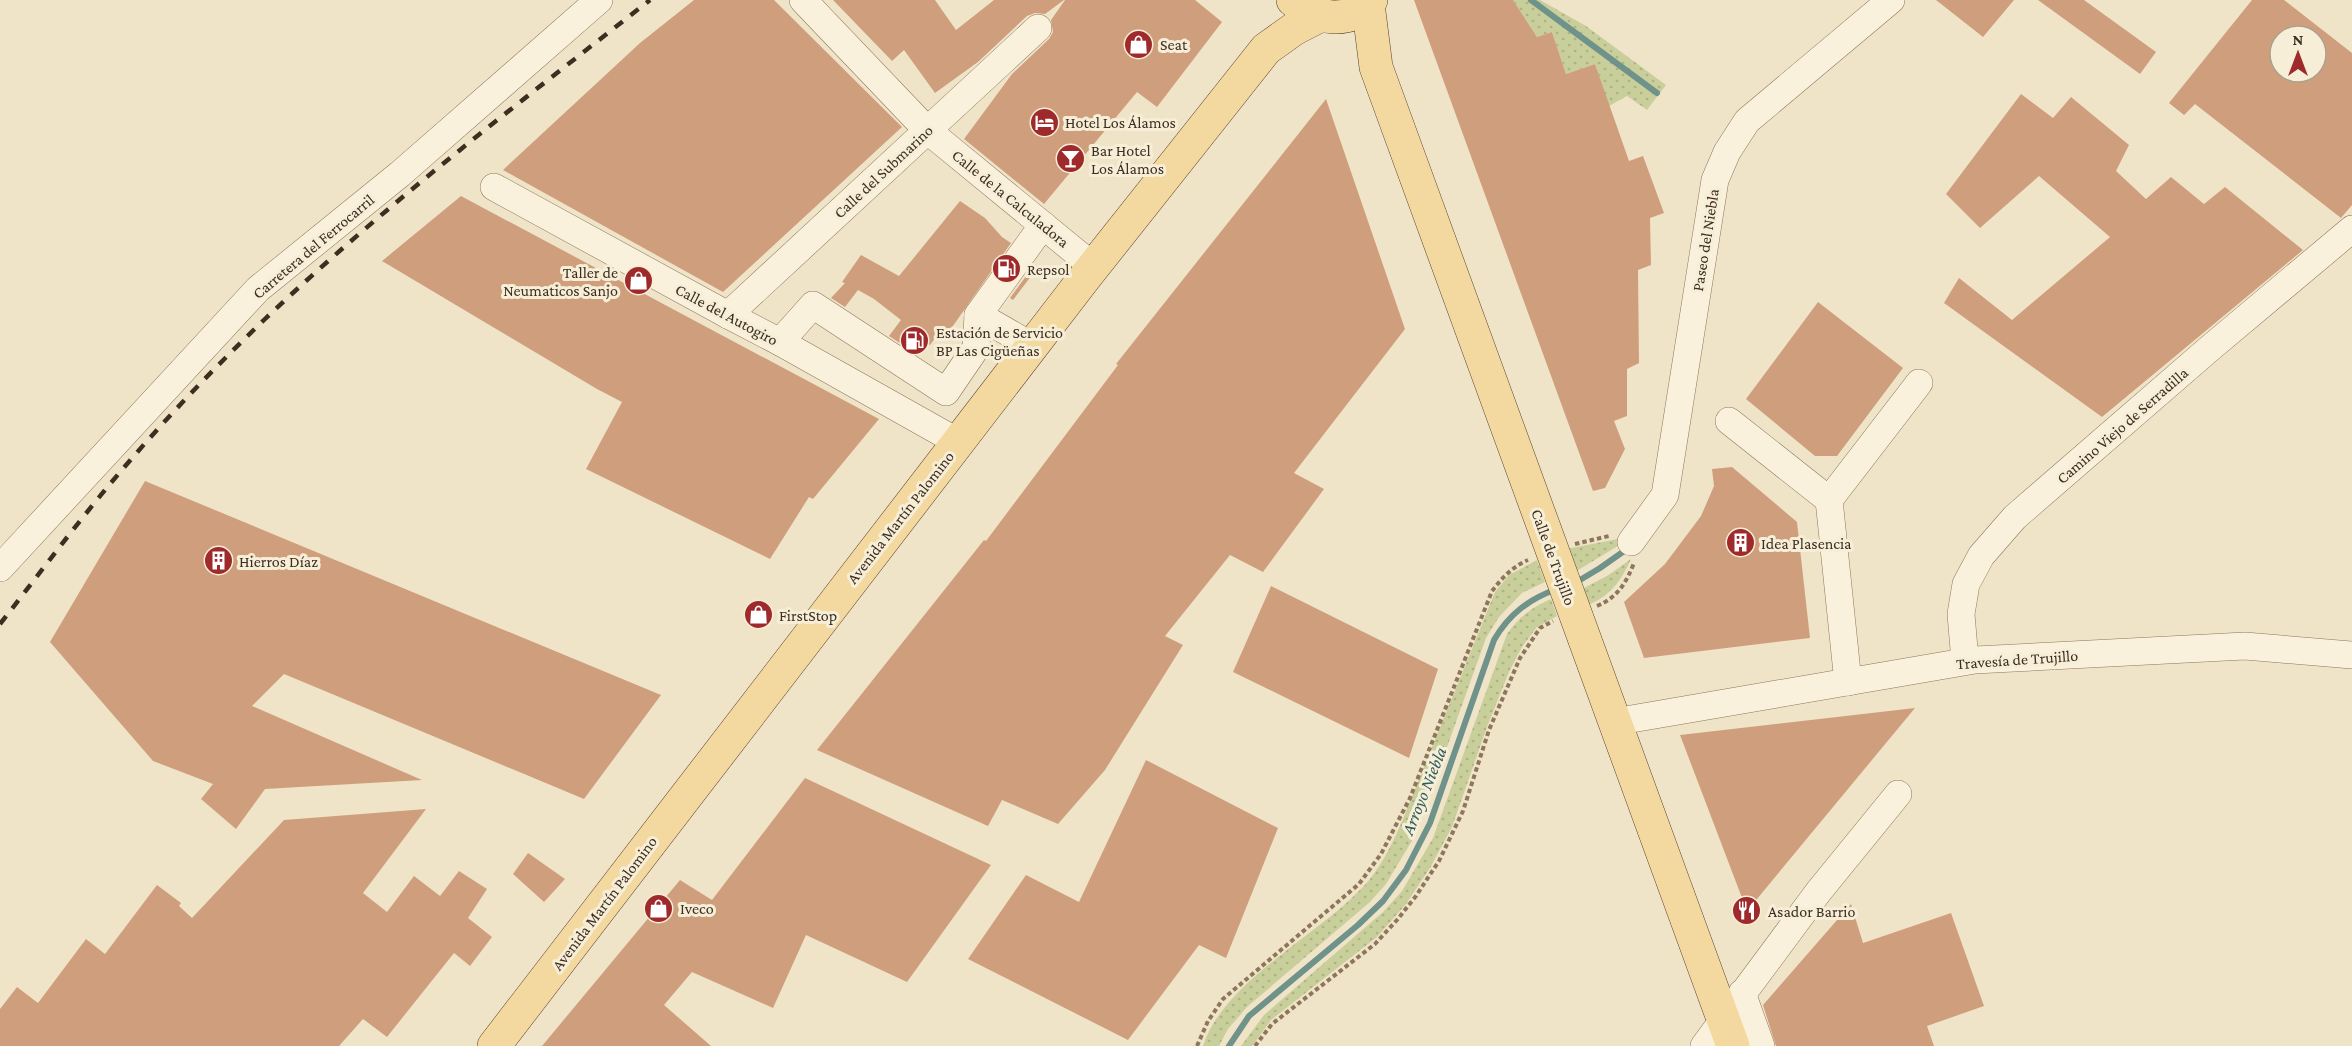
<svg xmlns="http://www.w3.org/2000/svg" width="2352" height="1046" font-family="'Crimson Pro',serif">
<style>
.grass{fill:url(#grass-dots)}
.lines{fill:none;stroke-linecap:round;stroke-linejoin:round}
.stream{stroke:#6f938a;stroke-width:6}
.building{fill:#cf9f7d;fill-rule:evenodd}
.minor-casing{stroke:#8d765c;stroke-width:28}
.major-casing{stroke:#5b4430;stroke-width:34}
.path{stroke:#8d765c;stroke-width:4;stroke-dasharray:4.5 3;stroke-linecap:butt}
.minor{stroke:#faf1dc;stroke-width:27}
.major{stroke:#f3d9a0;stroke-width:33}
.rail{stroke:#3d2e20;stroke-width:4.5;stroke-dasharray:10 10;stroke-linecap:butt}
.labels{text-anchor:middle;stroke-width:6;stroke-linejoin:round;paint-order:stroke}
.poi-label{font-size:16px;fill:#3d2e20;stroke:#f7eed8;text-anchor:start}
.street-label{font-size:16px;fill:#3d2e20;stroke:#f7eed8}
.water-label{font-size:18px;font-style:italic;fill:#2f5d5a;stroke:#f7eed8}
</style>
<defs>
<pattern id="grass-dots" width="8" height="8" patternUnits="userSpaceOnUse" patternTransform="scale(1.5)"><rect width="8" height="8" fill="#c9cf9b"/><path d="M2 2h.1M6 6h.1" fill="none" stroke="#aeb285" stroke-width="1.8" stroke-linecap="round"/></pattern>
</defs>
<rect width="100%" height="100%" fill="#f0e4c8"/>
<!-- grass -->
<g class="grass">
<path d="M1513 0H1540L1586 26 1666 85 1647 110 1627 96 1609 106 1595 64 1566 74 1552 32 1537 37Z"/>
<path d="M1623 538 1626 541 1575 572 1566 549Z"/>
<path d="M1631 559C1621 582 1609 597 1586 606L1580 590 1607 576Z"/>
<path d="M1537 560 1545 582 1522 593 1499 617 1486 638 1416 834 1386 884 1370 902 1247 1007 1228 1029 1219 1046H1203C1224 979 1325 933 1370 879 1384 861 1394 840 1403 819L1495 592 1509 575Z"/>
<path d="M1551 599 1557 616 1537 627 1522 647 1509 672 1487 727 1452 827 1430 868 1406 904 1377 937 1271 1020 1252 1046H1241L1264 1015 1383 912 1402 891 1433 838 1507 634C1519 617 1531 608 1551 599Z"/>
</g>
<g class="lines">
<!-- stream -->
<g class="stream">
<path d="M1531 0 1657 93"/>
<path d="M1575 583 1600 568 1627 549"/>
<path d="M1229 1046 1249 1016 1358 925 1383 901 1406 870 1430 823 1494 640C1509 614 1529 599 1557 589"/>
</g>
</g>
<!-- building -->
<g class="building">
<path d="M694 0H774L902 127 723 292 503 170 640 43Z"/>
<path d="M833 0H935L956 30 994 0H1064L1045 14 1035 13 1027 16 978 62 935 93 904 50 892 61Z"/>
<path d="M1065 0H1195L1222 22 1157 107 1137 92 1044 204 964 139 1012 74 1049 39 1053 32 1051 20Z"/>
<path d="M1414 0H1513L1537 37 1552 32 1566 74 1595 64 1629 161 1643 156 1664 213 1650 218 1651 265 1638 270 1639 363 1627 369V416L1614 421 1625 449 1605 488 1593 491Z"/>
<path d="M1936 0H2014L1983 37Z"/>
<path d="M2038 0H2084L2156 52 2140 74Z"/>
<path d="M2252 0H2284L2352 53V205L2341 218 2195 104 2184 115 2169 103ZM2280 36H2316V72H2280Z"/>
<path d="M2021 94 2053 118 2071 97 2129 145 2116 171 2146 199 2171 177 2204 204 2225 187 2303 250 2102 417 1944 303 1959 278 2012 320 2110 237 2039 176 1980 228 1946 194Z"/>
<path d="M1326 99 1405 329 1294 473 1324 489 1263 572 1230 555 1165 636 1183 645 1105 770 1058 824 1002 800 988 826 817 750 984 540 986 541 1118 365 1116 364Z"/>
<path d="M461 196 879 419 813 499 809 497 770 559 586 469 622 402 597 389 382 261Z"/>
<path d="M960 201 985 218 1002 237 1011 243 948 333 942 329 930 345 922 342 914 352 889 336 901 320 874 299 858 290 845 307 831 298 845 283 842 282 861 255 899 276Z"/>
<path d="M1035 264 1038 267 1013 300 1010 298Z"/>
<path d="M1818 302 1903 368 1837 456H1815L1746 399Z"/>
<path d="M1732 467 1797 522 1810 638 1644 658 1624 602 1665 564 1701 516 1714 486 1712 469Z"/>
<path d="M145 481 661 695 584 799 284 674 252 706 422 780 265 789 236 829 201 799 213 784 153 761 50 642Z"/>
<path d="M1271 586 1438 669 1409 758 1233 672Z"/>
<path d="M1915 708 1747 911 1680 735Z"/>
<path d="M1146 760 1278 828 1226 958 1199 945 1128 1040 968 959 1026 875 1079 902Z"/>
<path d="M805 778 991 865 907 982 806 935 773 1008 692 972 664 1005 711 1046H542L680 880 712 900Z"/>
<path d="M426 809 363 893 387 912 414 876 440 896 459 871 487 889 468 918 492 937 470 966 454 953 387 1037 363 1019 339 1046H0V1009L17 987 38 1003 86 939 105 954 157 885 181 903 179 906 192 918 284 820Z"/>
<path d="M528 853 565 879 544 902 513 874Z"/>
<path d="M1851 904 1863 943 1951 913 1984 1006 1927 1026 1934 1046H1776L1763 1005Z"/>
</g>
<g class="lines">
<defs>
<g id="minor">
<path d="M803 0 927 130 1094 267"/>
<path d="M494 187 728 315 780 342 958 442"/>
<path d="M728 315 1038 28"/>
<path d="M978 315 1043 225"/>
<path d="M780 342 813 305 946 392 976 348 978 315 1032 346"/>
<path d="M1729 421 1829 500"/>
<path d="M1631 542 1665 495 1715 180 1727 152 1747 121 1891 0"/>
<path d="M0 568 258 289 400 174 599 0"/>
<path d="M1965 661 1961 614 1966 584 1981 556 2015 517 2209 349 2352 229"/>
<path d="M1848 682 1829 500 1919 383"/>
<path d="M1614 722 1975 660 2245 646 2352 655"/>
<path d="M1742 993 1761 1046"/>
<path d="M1704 1046 1819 891 1898 794"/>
</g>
<g id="major">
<path d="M1293 0C1315 19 1350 26 1371 0"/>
<path d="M1368 4 1376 67 1733 1046"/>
<path d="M494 1046 1086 276 1266 49 1294 29 1319 16"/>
</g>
</defs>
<!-- minor casing -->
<use href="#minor" class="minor-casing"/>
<!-- major casing -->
<use href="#major" class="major-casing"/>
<!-- path -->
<g class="path">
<path d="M1575 544 1609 536"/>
<path d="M1597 606C1618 597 1626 583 1634 563"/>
<path d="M1197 1046 1208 1021 1223 999 1359 884 1381 854 1410 798 1492 591C1502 578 1512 567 1528 560"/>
<path d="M1255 1046 1272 1024 1375 944 1397 920 1416 896 1439 861 1463 811 1489 730 1520 658 1540 628 1553 621"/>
</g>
<!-- minor -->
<use href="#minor" class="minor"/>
<!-- major -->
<use href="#major" class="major"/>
<!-- rail -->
<path class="rail" d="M0 624C40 573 79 520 121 471 166 418 215 367 265 319 386 204 519 103 650 0"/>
</g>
<!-- icons -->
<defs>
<symbol id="shop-disc" viewBox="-11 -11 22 22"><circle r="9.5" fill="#9e2a2b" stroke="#f7eed8"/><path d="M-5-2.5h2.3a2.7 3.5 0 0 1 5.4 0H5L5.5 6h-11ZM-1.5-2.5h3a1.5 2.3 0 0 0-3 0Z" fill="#fff"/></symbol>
<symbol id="hotel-disc" viewBox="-11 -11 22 22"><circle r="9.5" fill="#9e2a2b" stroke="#f7eed8"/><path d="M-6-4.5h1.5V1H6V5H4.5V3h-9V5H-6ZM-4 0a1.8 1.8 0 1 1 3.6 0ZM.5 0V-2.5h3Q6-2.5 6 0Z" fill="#fff"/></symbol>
<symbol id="bar-disc" viewBox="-11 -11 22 22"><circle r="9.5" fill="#9e2a2b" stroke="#f7eed8"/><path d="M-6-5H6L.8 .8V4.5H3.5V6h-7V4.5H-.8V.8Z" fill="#fff"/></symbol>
<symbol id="fuel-disc" viewBox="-11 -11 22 22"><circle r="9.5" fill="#9e2a2b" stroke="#f7eed8"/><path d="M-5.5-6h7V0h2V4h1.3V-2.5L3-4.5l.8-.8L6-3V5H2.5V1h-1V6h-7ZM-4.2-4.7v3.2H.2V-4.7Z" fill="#fff"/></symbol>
<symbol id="building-disc" viewBox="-11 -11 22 22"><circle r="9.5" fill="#9e2a2b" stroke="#f7eed8"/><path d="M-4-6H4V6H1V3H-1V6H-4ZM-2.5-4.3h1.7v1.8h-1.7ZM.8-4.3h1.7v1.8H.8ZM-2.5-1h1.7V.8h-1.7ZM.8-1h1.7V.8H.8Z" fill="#fff"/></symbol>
<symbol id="restaurant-disc" viewBox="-11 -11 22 22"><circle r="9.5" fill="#9e2a2b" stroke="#f7eed8"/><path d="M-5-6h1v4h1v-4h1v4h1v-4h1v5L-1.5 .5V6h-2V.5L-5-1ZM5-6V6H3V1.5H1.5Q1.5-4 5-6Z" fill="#fff"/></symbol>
</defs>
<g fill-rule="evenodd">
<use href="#shop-disc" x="1122" y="28" width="33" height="33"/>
<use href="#hotel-disc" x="1028" y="106" width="33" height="33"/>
<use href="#bar-disc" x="1054" y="142" width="33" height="33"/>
<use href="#fuel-disc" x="990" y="252" width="33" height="33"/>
<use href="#shop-disc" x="622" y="264" width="33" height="33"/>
<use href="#fuel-disc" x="898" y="324" width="33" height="33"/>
<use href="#building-disc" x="1724" y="526" width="33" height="33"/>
<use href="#building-disc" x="202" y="544" width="33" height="33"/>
<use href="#shop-disc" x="742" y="598" width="33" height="33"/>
<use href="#shop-disc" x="642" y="892" width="33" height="33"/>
<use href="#restaurant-disc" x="1730" y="894" width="33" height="33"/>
</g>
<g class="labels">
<!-- poi labels -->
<g class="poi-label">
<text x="1160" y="50">Seat</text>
<text x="1065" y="128">Hotel Los Álamos</text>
<text x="1091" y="156">Bar Hotel<tspan x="1091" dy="18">Los Álamos</tspan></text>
<text x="1027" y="275">Repsol</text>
<text x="618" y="278" text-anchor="end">Taller de<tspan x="618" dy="18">Neumaticos Sanjo</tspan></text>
<text x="936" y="338">Estación de Servicio<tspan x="936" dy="18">BP Las Cigüeñas</tspan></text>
<text x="1761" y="549">Idea Plasencia</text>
<text x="239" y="567">Hierros Díaz</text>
<text x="779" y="621">FirstStop</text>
<text x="680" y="914">Iveco</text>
<text x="1768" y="917">Asador Barrio</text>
</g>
<!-- street labels -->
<g class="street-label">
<text transform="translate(883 171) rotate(-43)" y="6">Calle del Submarino</text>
<text transform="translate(1011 198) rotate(39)" y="6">Calle de la Calculadora</text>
<text transform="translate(1705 240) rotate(-81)" y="6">Paseo del Niebla</text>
<text transform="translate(313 246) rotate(-40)" y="6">Carretera del Ferrocarril</text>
<text transform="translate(727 314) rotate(28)" y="6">Calle del Autogiro</text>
<text transform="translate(2122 425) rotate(-41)" y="6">Camino Viejo de Serradilla</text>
<text transform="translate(900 517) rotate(-52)" y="6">Avenida Martín Palomino</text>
<text transform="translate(1554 557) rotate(70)" y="6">Calle de Trujillo</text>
<text transform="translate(2017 659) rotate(-4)" y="6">Travesía de Trujillo</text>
<text transform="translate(604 903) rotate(-53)" y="6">Avenida Martín Palomino</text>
</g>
<!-- water labels -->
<g class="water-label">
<text transform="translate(1424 791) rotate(-68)" y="6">Arroyo Niebla</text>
</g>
</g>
<!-- north arrow -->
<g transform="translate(2298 54)"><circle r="28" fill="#f7eed8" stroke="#ada18e" stroke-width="1.5"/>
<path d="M0-4.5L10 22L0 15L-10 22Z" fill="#9e2a2b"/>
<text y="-9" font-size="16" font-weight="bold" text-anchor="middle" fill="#3d2e20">N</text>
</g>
</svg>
